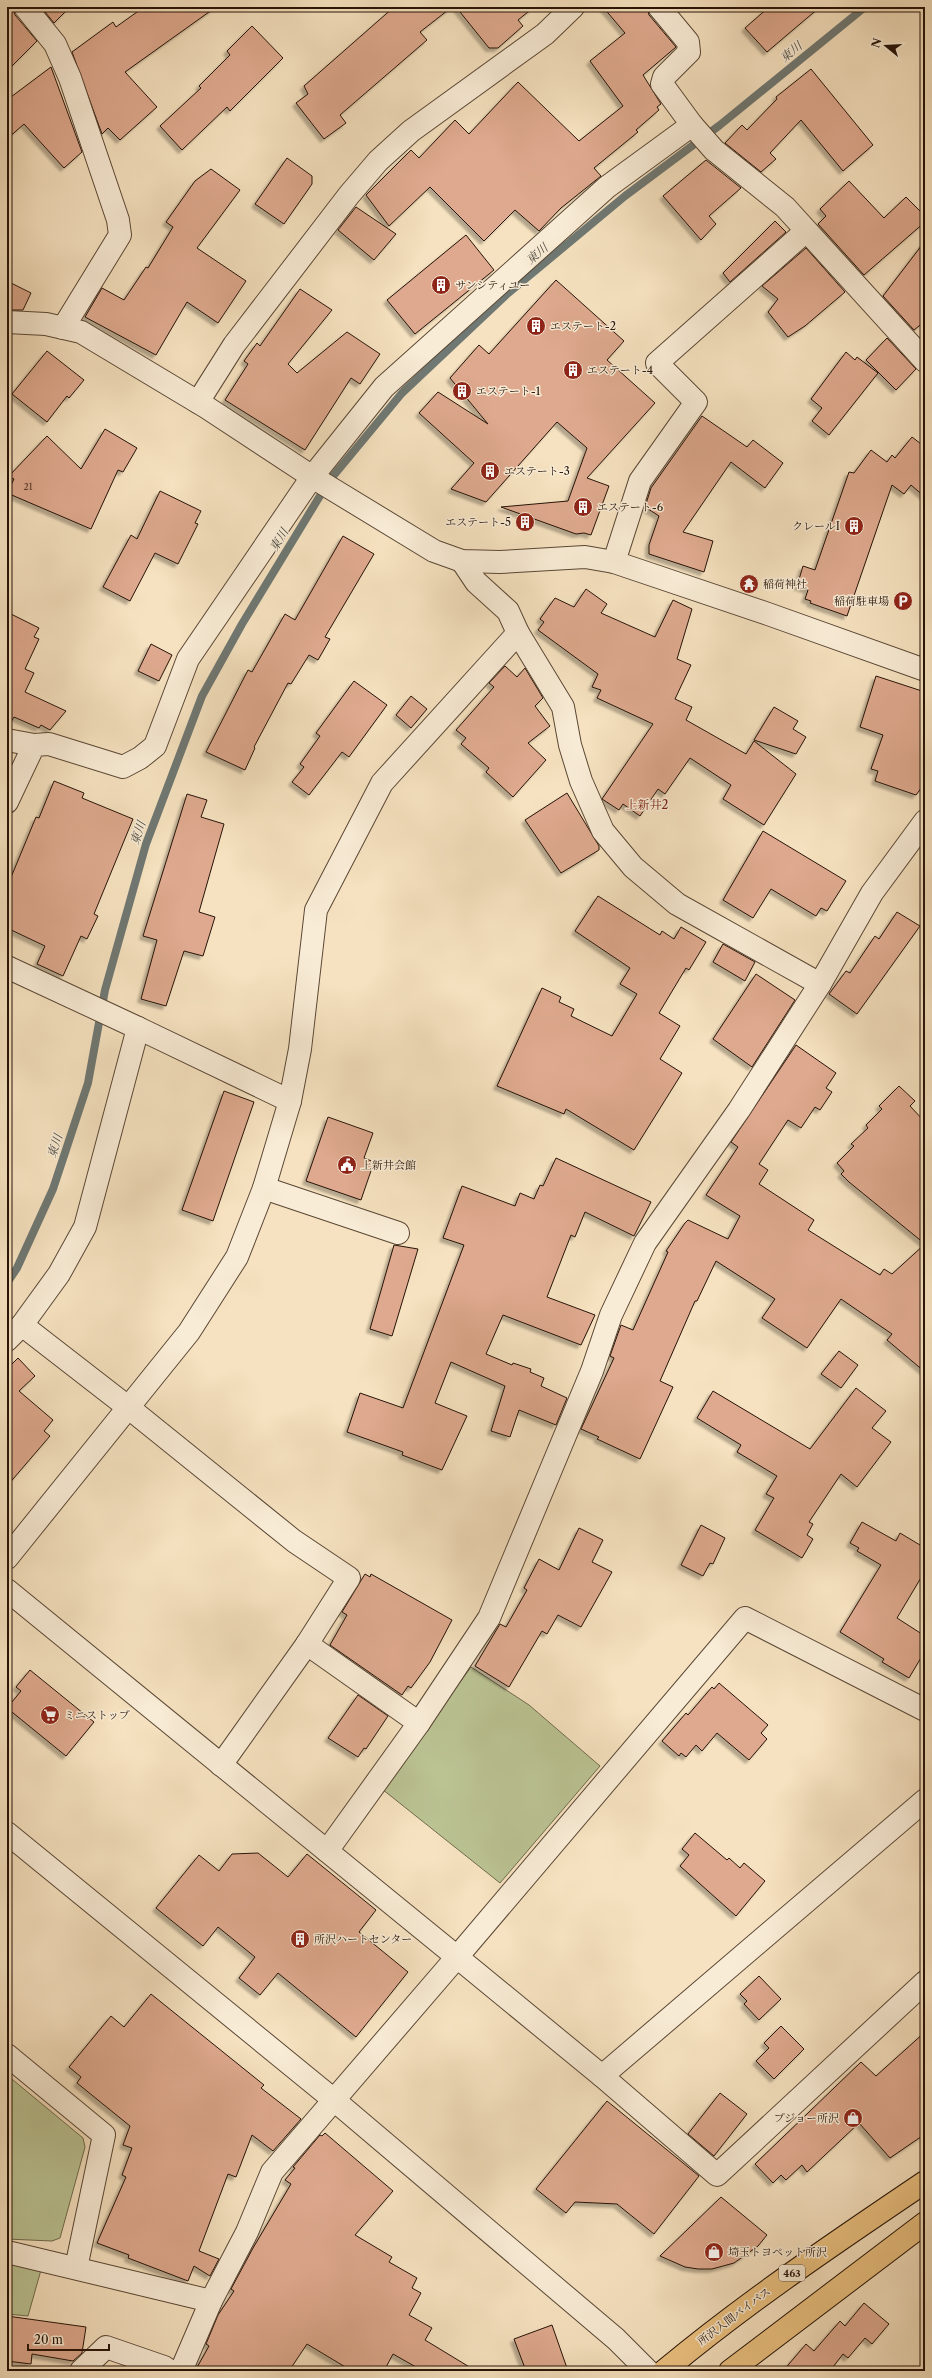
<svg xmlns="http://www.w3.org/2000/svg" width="932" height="2378" font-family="'Libre Caslon Text','Noto Serif JP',serif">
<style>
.green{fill:#bbc393;stroke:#706b4d}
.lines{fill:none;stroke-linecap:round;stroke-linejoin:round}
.stream{stroke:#6f7873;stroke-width:8}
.building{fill:#dea98e;stroke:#261307;filter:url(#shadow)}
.minor-casing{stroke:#5a4735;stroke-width:24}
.tertiary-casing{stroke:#5a4735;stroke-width:24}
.trunk-casing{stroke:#261307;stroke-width:24}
.minor{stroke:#f9ecd6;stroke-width:22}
.tertiary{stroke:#f9ecd6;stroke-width:22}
.trunk{stroke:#ebc180;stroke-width:22}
.labels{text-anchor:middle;stroke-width:3;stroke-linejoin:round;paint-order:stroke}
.number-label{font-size:9px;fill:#543829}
.shield{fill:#f9ecd6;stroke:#655445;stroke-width:1}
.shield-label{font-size:10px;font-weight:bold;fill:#261307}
.poi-label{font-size:11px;fill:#261307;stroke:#f9ecd6;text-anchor:start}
.street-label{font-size:11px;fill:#261307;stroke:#f9ecd6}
.water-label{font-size:12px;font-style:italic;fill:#514e46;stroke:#f9ecd6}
.neighbourhood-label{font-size:12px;fill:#7a1f14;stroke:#f9ecd6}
</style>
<defs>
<filter id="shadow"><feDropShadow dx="-3.5" dy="3.5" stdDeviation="1" flood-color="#0004"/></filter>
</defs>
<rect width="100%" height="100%" fill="#f6e2c0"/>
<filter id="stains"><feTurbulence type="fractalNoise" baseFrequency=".005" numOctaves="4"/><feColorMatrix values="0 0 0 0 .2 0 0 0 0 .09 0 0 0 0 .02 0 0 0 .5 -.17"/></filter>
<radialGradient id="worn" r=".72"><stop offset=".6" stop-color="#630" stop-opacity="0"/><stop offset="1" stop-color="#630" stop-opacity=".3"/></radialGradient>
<!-- green -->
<g class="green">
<path d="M471 1667 529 1705 600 1766 500 1883 382 1789Z"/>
<path d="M7 2075 83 2138 85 2147 60 2238 52 2241 7 2239Z"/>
<path d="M7 2262 41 2270 28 2316 7 2314Z"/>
</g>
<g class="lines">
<!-- stream -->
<path class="stream" d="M7 1283 17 1268 53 1189 88 1083 105 990 146 844 202 696 242 624 329 481 402 393 506 295 625 196 720 125 865 7"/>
</g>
<!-- building -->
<g class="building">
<path d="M7 7H13L15 15 37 41 7 71Z"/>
<path d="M41 7H70L54 23Z"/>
<path d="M144 7H216L125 72 157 107 120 140 108 128 102 134 72 52 113 22 116 27Z"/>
<path d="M394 7H452L420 32 427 40 340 115 346 123 324 139 296 103 308 94 304 86Z"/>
<path d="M456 7H534L518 20 523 26 498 48H489Z"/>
<path d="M603 7H647L649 15 676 47 643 75 661 104 657 107 659 110 636 130 638 132 594 168 601 176 561 208 539 231 515 210 484 241 430 187 389 226 366 195 411 150 419 158 455 120 469 134 518 82 579 141 623 106 590 61 625 33Z"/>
<path d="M769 7H820L767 52 745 28Z"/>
<path d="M252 26 283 58 230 111 227 107 182 150 160 126 201 88 199 86 230 55 227 51Z"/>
<path d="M51 67 82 152 64 168 24 124 7 139V100Z"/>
<path d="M811 69 873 145 843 171 801 120 770 153 776 159 761 172 725 143 742 125 747 130 777 99 776 97Z"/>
<path d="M287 158 312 176V184L284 224 255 204Z"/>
<path d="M706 160 741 188 709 216 716 224 701 240 663 196Z"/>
<path d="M211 169 240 190 197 248 246 281 218 323 187 302 156 355 85 317 102 288 124 300 146 267 148 268 173 227 166 222 195 181Z"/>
<path d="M849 181 884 218 906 197 925 216V222L864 275 818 224 826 216 820 209Z"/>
<path d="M356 207 396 234 374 260 338 230Z"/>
<path d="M775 221 786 232 730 282 723 273Z"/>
<path d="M466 235 494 270 415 334 387 300Z"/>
<path d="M925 241V321L914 330 883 296Z"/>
<path d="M806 248 845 292 805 326 788 337 768 312 778 299 762 286Z"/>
<path d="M556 280 624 341 607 360 655 403 587 478 609 486 591 535 584 533 576 534 501 507 568 501 587 448 557 422 486 502 451 489 474 463 419 413 438 392 488 424 450 378 479 345 489 354Z"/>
<path d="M7 281 31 293 23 310H7Z"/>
<path d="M300 289 332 310 288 364 297 373 347 332 380 354 360 384 351 378 305 450 225 400 248 364 244 361 257 343 260 346Z"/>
<path d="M887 338 916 369 896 390 866 360Z"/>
<path d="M47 351 84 380 69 398 67 396 47 422 12 394Z"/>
<path d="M846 352 855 360 857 357 878 373 829 435 812 421 822 408 811 399Z"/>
<path d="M702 416 747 447 753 440 783 463 765 488 731 462 683 532 713 541 704 572 649 554V545L659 516 645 507 651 488Z"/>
<path d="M105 429 137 448 123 472 118 470 91 529 7 493 14 479 8 477 47 436 81 469Z"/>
<path d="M912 437 925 447V497L911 485 904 494 892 485 847 616 810 603 811 601 805 599 808 590 797 586 803 566 815 570 849 472 854 473 871 450 887 462 892 455 895 458Z"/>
<path d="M160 491 201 511 195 523 198 524 178 564 155 553 130 601 103 587 131 535 137 539Z"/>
<path d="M343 536 374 554 325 637 330 639 318 660 309 655 291 684 288 683 254 747 255 748 245 770 206 752 248 670 252 672 285 614 295 620Z"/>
<path d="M586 589 607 604 601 613 655 637 673 600 692 609 677 659 691 665 675 699 692 707 686 720 746 754 754 741 796 774 764 825 723 799 731 785 690 758 665 794 658 789 640 816 623 804 619 810 602 799 653 724 597 698 601 690 592 687 598 674 538 630 544 622 540 619 555 598 574 607Z"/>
<path d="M7 612 39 628 34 637 39 639 25 669 34 673 25 692 66 711 50 730 41 725 39 728 14 717 7 728Z"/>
<path d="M151 644 172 655 159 681 138 671Z"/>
<path d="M505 666 517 677 525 668 543 698 535 706 550 726 528 743 546 760 513 797 486 772 489 768 461 744 466 738 456 730 494 687 489 683Z"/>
<path d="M876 676 925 692V783L916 795 875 781 878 771 871 769 883 735 860 727Z"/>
<path d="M354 681 387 705 349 757 342 752 309 795 292 782 304 767 300 764 320 736 316 733Z"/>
<path d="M411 696 427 709 411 728 396 715Z"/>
<path d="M774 707 798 721 793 729 806 737 796 754 754 740Z"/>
<path d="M54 781 84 793 82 798 133 819 94 914 98 916 87 939 81 936 63 976 37 964 45 946 7 928V887L36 817 39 818Z"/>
<path d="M567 793 599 846V850L561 873 525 820Z"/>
<path d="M187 794 207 800 201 817 224 824 199 912 215 917 203 956 184 951 166 1006 141 999 157 940 143 936Z"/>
<path d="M763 831 846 881 827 911 821 908 816 916 771 889 753 918 723 900Z"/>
<path d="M598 896 660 935 662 931 674 939 681 927 706 942 689 970 686 968 659 1013 680 1026 660 1059 682 1073 634 1150 566 1109 564 1114 497 1086 542 988 561 997 559 1002 574 1009 571 1016 612 1036 637 994 620 984 630 968 575 931Z"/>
<path d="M897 912 920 926 857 1014 829 994 846 971 850 973 875 936 879 939Z"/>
<path d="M723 944 755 962 745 981 713 962Z"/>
<path d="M756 974 795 1000 752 1067 713 1039Z"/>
<path d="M796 1045 836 1073 826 1088 832 1092 820 1110 815 1107 801 1128 788 1120 759 1164 768 1170 759 1184 814 1220 808 1230 880 1275 884 1269 892 1274 925 1244V1372L887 1340 892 1334 841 1299 807 1348 762 1318 775 1299 716 1261 697 1301H695L660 1381 673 1387 640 1459 597 1439 599 1437 581 1429 614 1358 610 1356 621 1325 633 1330 668 1252 666 1251 685 1223 688 1220 728 1239 740 1216 706 1195 738 1147 731 1142Z"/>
<path d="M899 1086 915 1101 910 1106 925 1122V1244L849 1182 841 1174 844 1171 837 1163 854 1146 851 1144 868 1128 866 1125 882 1109 879 1106Z"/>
<path d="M224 1091 254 1102 213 1221 182 1210Z"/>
<path d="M328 1117 373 1133 364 1158 374 1162 361 1200 306 1181Z"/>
<path d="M556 1158 651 1202 634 1236 585 1212 575 1237 571 1235 547 1297 595 1315 581 1345 503 1315 486 1354 512 1365 513 1363 531 1369 530 1372 544 1378 541 1386 567 1398 556 1425 519 1410 510 1437 491 1431 505 1386 451 1362 435 1403 467 1416 442 1470 402 1455 403 1452 347 1432 360 1393 403 1408 464 1245 443 1238 462 1186 515 1206 520 1193 534 1199 540 1185 543 1186Z"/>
<path d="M394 1245 418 1249 392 1336 370 1329Z"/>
<path d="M839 1351 858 1365 841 1388 821 1374Z"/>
<path d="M18 1358 35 1376 19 1391 53 1420 44 1431 50 1436 7 1486V1369Z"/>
<path d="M856 1388 886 1411 872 1428 891 1442 857 1487 841 1474 809 1522 813 1524 807 1535 813 1539 802 1558 755 1530 774 1498 766 1494 777 1476 737 1452 741 1445 697 1418 713 1391 810 1449Z"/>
<path d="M862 1522 896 1541 900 1533 925 1548V1571L897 1618 925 1636V1651L909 1678 882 1662 884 1659 840 1632 881 1565 857 1551 859 1548 850 1543Z"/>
<path d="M701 1525 725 1538 713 1564 710 1563 703 1576 681 1565Z"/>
<path d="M579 1528 603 1540 592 1562 612 1572 581 1627 558 1615 547 1634 542 1631 509 1687 475 1666 500 1624 506 1627 527 1590 524 1588 539 1559 559 1570Z"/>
<path d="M365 1574 370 1577 371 1574 452 1620 430 1662 411 1688 408 1686 402 1695 330 1645 347 1615 342 1612Z"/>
<path d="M30 1670 94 1722 66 1756 7 1708 21 1691 16 1687Z"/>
<path d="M719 1683 768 1725 761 1733 767 1739 749 1760 717 1733 702 1751 696 1745 686 1757 681 1753 679 1756 662 1741 686 1713 688 1715 712 1687 714 1689Z"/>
<path d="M358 1695 388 1716 366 1749 364 1748 358 1757 328 1738Z"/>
<path d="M695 1833 727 1860 729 1858 740 1868 744 1863 765 1881 736 1916 680 1866 689 1855 682 1849Z"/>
<path d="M258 1853 288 1877 307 1854 376 1910 359 1932 408 1972 356 2037 278 1973 260 1995 239 1978 255 1957 218 1927 203 1946 156 1908 199 1855 219 1871 232 1854Z"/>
<path d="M759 1976 781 1999 759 2020 744 2004 747 2001 740 1994Z"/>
<path d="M151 1994 264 2085 261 2088 301 2119 273 2151 252 2135 236 2177 228 2174 199 2251 219 2259 210 2276 194 2266 188 2281 128 2258 129 2255 97 2243 126 2177 122 2175 132 2148 123 2145 130 2126 77 2083 81 2077 69 2067 111 2016 124 2027Z"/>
<path d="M781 2026 804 2049 774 2079 756 2061 769 2048 764 2043Z"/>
<path d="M925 2032V2134L890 2158 859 2123 807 2172 802 2165 786 2180 781 2175 773 2183 755 2164 861 2062 876 2076Z"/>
<path d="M720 2093 747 2114 714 2156 688 2134Z"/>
<path d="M607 2101 699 2176 654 2234 617 2204 575 2202 566 2213 536 2189Z"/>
<path d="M325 2133 393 2191 355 2235 392 2257 389 2262 417 2278 412 2288 421 2293 409 2315 432 2328 425 2340 476 2371H423L393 2354 384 2371H352L307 2344 289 2371H195L209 2346 206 2344 218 2315 234 2291 231 2289 253 2248 291 2184 285 2180 295 2168 293 2167 320 2135 322 2136Z"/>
<path d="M721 2197 767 2235 758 2246 734 2263 712 2269H698L685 2267 660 2256Z"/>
<path d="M864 2303 889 2324 872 2344 865 2338 848 2358 843 2354 833 2367 838 2371H783L806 2344 814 2351 840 2321 845 2326Z"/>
<path d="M7 2316 86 2327 82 2353 73 2361 32 2354 31 2364 7 2361Z"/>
<path d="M552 2325 568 2371H526L514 2339Z"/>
</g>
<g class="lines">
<defs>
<g id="minor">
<path d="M25 7 55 44 70 78 118 220 120 235 63 328"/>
<path d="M659 7 688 42 689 52 664 77 662 84 692 125 714 150 785 207 925 361"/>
<path d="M198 402 234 345 349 195 378 161 411 131 545 34 573 7"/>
<path d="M614 562 640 481 696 402 657 363 806 231"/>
<path d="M518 633 563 707 570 745 581 781 603 831 633 867 677 904 820 984"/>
<path d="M7 740 34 745"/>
<path d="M7 802 34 745 49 744 123 767 140 758 155 746 188 659 312 477 384 387 607 187 692 125"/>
<path d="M7 967 138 1028"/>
<path d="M264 1188 398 1233"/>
<path d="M22 1325 59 1274 85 1227 138 1028 290 1101"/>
<path d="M7 1340 22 1325 129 1408 294 1541 349 1578 307 1644 419 1723"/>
<path d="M7 1558 189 1332 237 1257 264 1188 290 1101 300 1049 316 910 382 783 518 633 508 611 476 582 462 561"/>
<path d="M7 1590 327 1851 419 1723 489 1618 592 1371 611 1315 645 1243 739 1110 820 984 872 893 925 821"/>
<path d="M221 1765 307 1644"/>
<path d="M925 1800 602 2076 717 2175 925 1982"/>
<path d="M327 1851 457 1957 745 1618 925 1710"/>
<path d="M7 2055 104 2135 76 2268"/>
<path d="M7 2252 211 2301"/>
<path d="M81 2371 106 2347 164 2367 170 2371"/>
<path d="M181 2371 211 2301 247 2232 272 2172 457 1957 602 2076"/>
</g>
<g id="tertiary">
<path d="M7 322 46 324 81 332 206 407 314 478 434 551 462 561 500 562 585 557 614 562 768 614 925 670"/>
<path d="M7 1833 334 2100 616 2339 648 2371"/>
</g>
<g id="trunk">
<path d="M664 2371C747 2302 836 2242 925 2182"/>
<path d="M730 2371 925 2223"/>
</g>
</defs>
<!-- minor casing -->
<use href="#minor" class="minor-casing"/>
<!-- tertiary casing -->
<use href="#tertiary" class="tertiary-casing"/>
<!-- trunk casing -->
<use href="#trunk" class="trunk-casing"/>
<!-- minor -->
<use href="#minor" class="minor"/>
<!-- tertiary -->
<use href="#tertiary" class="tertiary"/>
<!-- trunk -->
<use href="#trunk" class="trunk"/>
</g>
<!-- icons -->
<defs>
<symbol id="building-disc" viewBox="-11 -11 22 22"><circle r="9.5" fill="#8f2418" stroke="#f9ecd6"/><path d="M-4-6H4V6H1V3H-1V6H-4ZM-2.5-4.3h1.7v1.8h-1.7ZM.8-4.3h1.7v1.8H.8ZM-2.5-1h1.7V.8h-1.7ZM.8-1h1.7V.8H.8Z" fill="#fff"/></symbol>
<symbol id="temple-disc" viewBox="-11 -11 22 22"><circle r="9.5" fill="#8f2418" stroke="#f9ecd6"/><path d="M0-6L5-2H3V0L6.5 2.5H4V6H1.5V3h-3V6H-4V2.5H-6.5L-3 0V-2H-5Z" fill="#fff"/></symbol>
<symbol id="parking-disc" viewBox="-11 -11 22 22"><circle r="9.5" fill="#8f2418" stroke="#f9ecd6"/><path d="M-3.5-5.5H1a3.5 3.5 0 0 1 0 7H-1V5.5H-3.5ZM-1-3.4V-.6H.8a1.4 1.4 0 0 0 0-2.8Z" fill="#fff"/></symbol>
<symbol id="civic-disc" viewBox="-11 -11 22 22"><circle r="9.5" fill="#8f2418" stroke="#f9ecd6"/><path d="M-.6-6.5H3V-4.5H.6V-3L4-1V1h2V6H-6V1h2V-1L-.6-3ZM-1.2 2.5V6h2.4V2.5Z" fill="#fff"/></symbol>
<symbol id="supermarket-disc" viewBox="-11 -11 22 22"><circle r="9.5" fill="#8f2418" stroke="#f9ecd6"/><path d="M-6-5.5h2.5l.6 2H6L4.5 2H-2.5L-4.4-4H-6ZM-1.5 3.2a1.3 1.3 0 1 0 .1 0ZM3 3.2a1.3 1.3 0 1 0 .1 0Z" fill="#fff"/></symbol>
<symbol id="shop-disc" viewBox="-11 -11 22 22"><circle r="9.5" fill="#8f2418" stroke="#f9ecd6"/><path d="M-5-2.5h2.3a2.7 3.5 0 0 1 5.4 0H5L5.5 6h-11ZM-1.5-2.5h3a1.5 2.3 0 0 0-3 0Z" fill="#fff"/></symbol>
</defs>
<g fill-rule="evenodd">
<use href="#building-disc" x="430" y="274" width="22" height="22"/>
<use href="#building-disc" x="525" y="315" width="22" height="22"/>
<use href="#building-disc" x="562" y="359" width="22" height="22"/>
<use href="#building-disc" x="451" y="380" width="22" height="22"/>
<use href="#building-disc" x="479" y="460" width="22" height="22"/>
<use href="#building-disc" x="572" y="496" width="22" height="22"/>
<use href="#building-disc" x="514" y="511" width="22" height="22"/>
<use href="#building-disc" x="843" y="515" width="22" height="22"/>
<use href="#temple-disc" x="738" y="573" width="22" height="22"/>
<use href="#parking-disc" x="892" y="590" width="22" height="22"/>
<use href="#civic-disc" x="336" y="1154" width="22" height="22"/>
<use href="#supermarket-disc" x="39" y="1704" width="22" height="22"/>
<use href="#building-disc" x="289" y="1928" width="22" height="22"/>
<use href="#shop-disc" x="842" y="2107" width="22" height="22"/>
<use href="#shop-disc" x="703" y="2241" width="22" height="22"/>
</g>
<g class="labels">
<!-- number labels -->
<g class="number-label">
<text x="28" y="490">21</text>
</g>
<!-- shield labels -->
<rect class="shield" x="779" y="2265" width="26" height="16" rx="3"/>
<g class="shield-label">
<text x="792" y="2277">463</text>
</g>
<!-- poi labels -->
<g class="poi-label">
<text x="455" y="289">サンシティユー</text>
<text x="550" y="330">エステート-2</text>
<text x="587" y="374">エステート-4</text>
<text x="476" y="395">エステート-1</text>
<text x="504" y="475">エステート-3</text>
<text x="597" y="511">エステート-6</text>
<text x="511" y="526" text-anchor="end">エステート-5</text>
<text x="840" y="530" text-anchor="end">クレールI</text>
<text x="763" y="588">稲荷神社</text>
<text x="889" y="605" text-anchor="end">稲荷駐車場</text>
<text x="361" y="1169">上新井会館</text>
<text x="64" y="1719">ミニストップ</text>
<text x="314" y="1943">所沢ハートセンター</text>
<text x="839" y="2122" text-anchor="end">プジョー所沢</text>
<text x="728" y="2256">埼玉トヨペット所沢</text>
</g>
<!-- street labels -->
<g class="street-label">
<text transform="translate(734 2316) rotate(-37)" y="4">所沢入間バイパス</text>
</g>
<!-- water labels -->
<g class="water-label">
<text transform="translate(791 52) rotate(-39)" y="4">東川</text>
<text transform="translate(537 254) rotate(-40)" y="4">東川</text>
<text transform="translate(279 540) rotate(-59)" y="4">東川</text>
<text transform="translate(138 833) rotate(-71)" y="4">東川</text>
<text transform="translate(55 1146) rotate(-72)" y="4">東川</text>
</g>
<!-- neighbourhood labels -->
<g class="neighbourhood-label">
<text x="647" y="809">上新井2</text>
</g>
</g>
<!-- margin -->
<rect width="932" height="2378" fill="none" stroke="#f6e2c0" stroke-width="24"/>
<rect x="8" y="8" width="916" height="2362" fill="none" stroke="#261307" stroke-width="2"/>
<rect x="12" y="12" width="908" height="2354" fill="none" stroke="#261307"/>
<!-- north arrow -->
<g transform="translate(886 46) rotate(288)" stroke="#f9ecd6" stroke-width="3" paint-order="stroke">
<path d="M0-3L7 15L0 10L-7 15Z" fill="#261307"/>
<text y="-6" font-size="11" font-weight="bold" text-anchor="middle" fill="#261307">N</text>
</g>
<!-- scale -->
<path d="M28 2344v6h81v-6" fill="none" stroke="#261307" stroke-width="2"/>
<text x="34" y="2344" font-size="12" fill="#261307" stroke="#f9ecd6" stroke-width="3" paint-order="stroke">20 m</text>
<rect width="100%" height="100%" filter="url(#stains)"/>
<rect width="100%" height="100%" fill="url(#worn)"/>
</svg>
